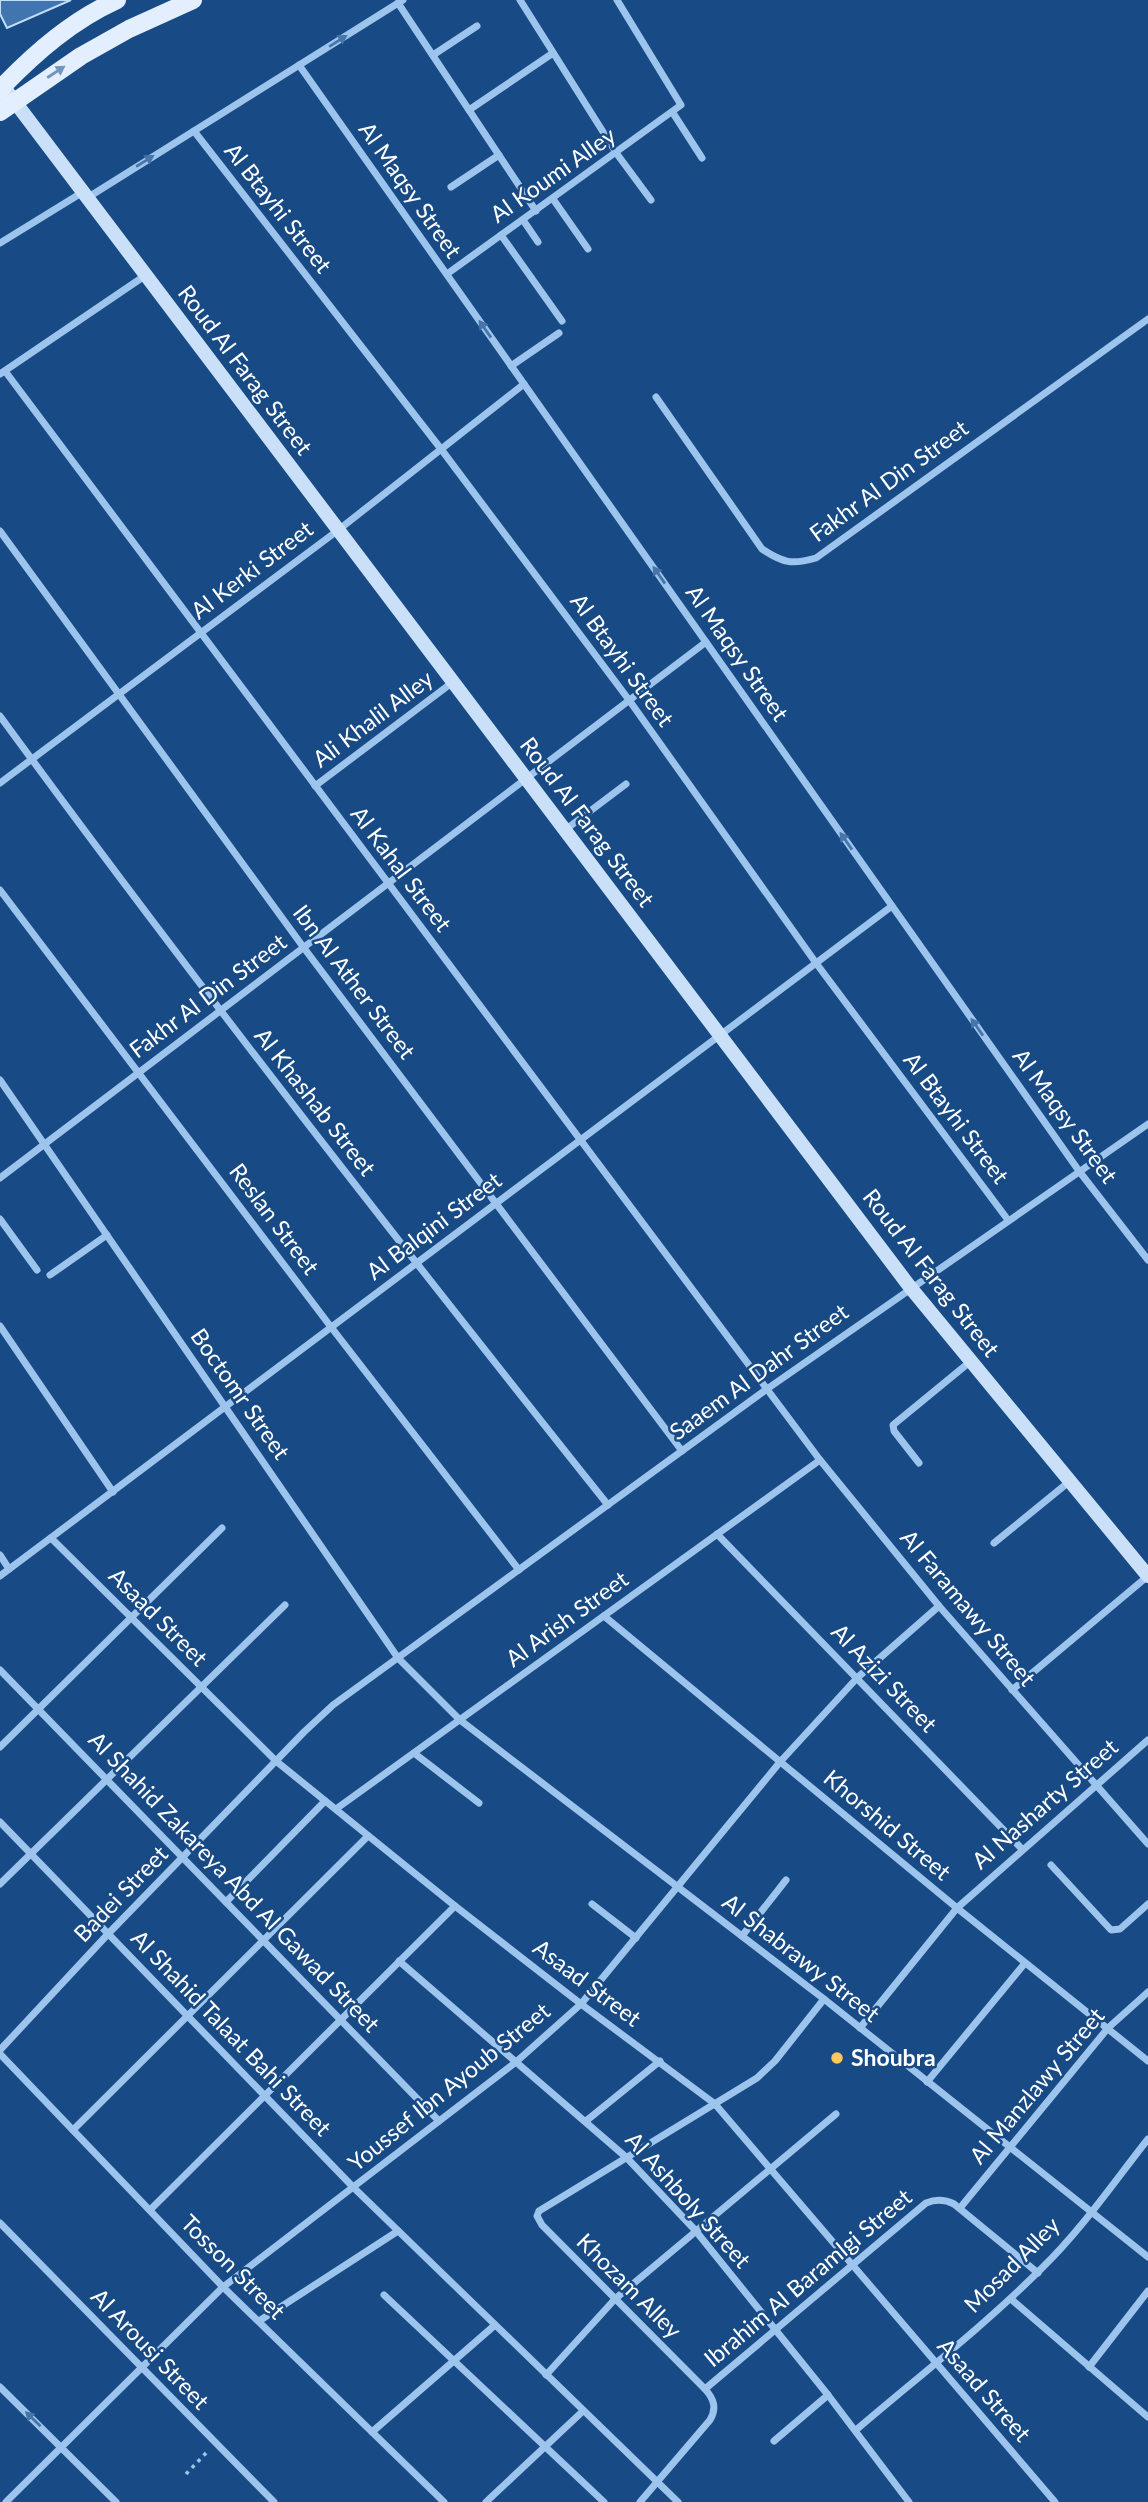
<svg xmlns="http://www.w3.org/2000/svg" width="1148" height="2502" font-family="Lato,sans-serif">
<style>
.building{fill:#4075af;stroke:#c2ddf9;stroke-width:2}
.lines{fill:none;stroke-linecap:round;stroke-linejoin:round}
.path{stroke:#9dc4ed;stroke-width:3.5;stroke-dasharray:3.5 5;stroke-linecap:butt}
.street{stroke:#9dc4ed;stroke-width:7}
.secondary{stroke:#cae0f9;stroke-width:14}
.primary{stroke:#e3efff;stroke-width:18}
.oneway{fill:#4775a9}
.oneway2{fill:#7395bc}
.poi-dot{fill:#ffc959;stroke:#184b85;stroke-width:2.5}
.labels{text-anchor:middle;stroke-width:5;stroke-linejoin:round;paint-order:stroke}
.street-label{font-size:23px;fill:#fff;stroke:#184b85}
.poi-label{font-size:23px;font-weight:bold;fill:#fff;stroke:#184b85;text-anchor:start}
</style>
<rect width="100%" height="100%" fill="#184b85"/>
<!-- building -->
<path class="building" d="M0 0H71L7 28 0 14Z"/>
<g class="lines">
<!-- path -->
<path class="path" d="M186 2474 207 2452"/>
<!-- street -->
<g class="street">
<path d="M520 0 617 154 651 200"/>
<path d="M398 3 536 211"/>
<path d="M433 55 477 26"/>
<path d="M299 65 1079 1171 1148 1260"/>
<path d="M469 110 553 53"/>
<path d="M673 113 702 158"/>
<path d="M194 131 441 449 629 700 816 963 1008 1220"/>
<path d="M451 187 499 155"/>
<path d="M87 198 403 0"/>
<path d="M553 199 588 249"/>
<path d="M523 220 538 242"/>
<path d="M501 235 562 321"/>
<path d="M0 243 83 192"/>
<path d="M447 274 681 105 617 0"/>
<path d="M511 366 559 333"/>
<path d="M5 371 820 1460 939 1606 1148 1844"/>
<path d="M0 374 146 275"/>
<path d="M656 397 762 549C783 563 792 565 816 558L1148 319"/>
<path d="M0 531 304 948 682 1451"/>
<path d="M0 716C196 984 401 1245 608 1505"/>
<path d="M0 783 337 531 524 384"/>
<path d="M315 786 453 682"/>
<path d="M565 830 626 784"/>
<path d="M0 890 331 1327 519 1570"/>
<path d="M0 1080 398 1658 460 1720 824 1999 1148 2257"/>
<path d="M0 1178 706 642"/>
<path d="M0 1219 37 1270"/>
<path d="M50 1275 107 1235"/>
<path d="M0 1326 113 1492"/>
<path d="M919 1463 894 1431 893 1425 971 1361"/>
<path d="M717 1534 1022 1849"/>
<path d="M51 1538 276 1761 455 1906 581 2004 715 2104 1055 2502"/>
<path d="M994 1543 1070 1481"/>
<path d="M0 1555 9 1569"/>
<path d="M0 1576 892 906"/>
<path d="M604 1616 957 1908 1148 2061"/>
<path d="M0 1670 439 2121"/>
<path d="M1012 1690 1148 1576"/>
<path d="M0 1747 222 1528"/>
<path d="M414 1753 479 1803"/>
<path d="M336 1809 820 1460"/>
<path d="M0 1822 354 2188 678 2502"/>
<path d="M1051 1865 1111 1930 1120 1929 1148 1904"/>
<path d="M0 1884 285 1605"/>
<path d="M226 1902 325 1801"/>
<path d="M592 1904 636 1938"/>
<path d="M742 1936 786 1880"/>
<path d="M399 1961 627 2158 695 2230 828 2395 909 2502"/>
<path d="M860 2028 957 1908 1148 1740"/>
<path d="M0 2050 108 1934 304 1732 333 1705 767 1389 1148 1124"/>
<path d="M0 2054 223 2287 444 2502"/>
<path d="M927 2082 1025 1963"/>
<path d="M586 2121 660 2061"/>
<path d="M73 2130 368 1836"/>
<path d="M960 2208 1108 2028 1148 1992"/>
<path d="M150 2210 455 1906"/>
<path d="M0 2223 274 2502"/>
<path d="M384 2295 604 2502"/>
<path d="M1011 2299 1148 2417"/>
<path d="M259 2321 398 2231"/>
<path d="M1089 2367 1148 2291"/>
<path d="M546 2375 615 2299 836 2114"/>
<path d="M0 2387 116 2502"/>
<path d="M705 2389 926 2203C936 2199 944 2199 954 2204L1038 2273"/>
<path d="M856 2430C918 2377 984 2326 1042 2268 1082 2229 1114 2182 1148 2139"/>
<path d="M372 2432 495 2325"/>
<path d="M774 2441 828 2395"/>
<path d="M6 2502 223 2287 516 2062 581 2004 780 1762 857 1678 939 1606"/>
<path d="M486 2502 583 2411"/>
<path d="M640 2502 710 2420C717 2408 714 2399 705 2389L542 2225 537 2216 539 2211 757 2078 775 2061 824 1999"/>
</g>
<!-- secondary -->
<path class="secondary" d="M3 86 910 1287 1148 1576"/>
<!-- primary -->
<g class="primary">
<path d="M0 92 3 86C37 51 73 20 117 0"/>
<path d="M0 112 81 56 129 29 193 0"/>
</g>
</g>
<!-- one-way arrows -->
<defs><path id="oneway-solid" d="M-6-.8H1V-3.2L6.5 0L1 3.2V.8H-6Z" transform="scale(1.75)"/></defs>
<g class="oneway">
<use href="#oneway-solid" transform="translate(338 41) rotate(-32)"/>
<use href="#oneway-solid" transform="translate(145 161) rotate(-32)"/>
<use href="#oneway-solid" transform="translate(485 329) rotate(-125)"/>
<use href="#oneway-solid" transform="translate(659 575) rotate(-125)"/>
<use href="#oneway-solid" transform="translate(846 841) rotate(-125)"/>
<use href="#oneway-solid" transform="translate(977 1027) rotate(-125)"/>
<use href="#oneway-solid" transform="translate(33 2419) rotate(-136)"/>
</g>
<use class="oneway2" href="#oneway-solid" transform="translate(56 72) rotate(-33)"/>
<!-- markers -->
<circle class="poi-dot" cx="837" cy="2058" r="7"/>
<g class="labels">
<!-- street labels -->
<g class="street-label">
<text transform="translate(553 175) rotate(-35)" y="8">Al Koumi Alley</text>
<text transform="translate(410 190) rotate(55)" y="8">Al Maqsy Street</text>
<text transform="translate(278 208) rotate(52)" y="8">Al Btayhi Street</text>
<text transform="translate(245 370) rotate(53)" y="8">Roud Al Farag Street</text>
<text transform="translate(889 481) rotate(-36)" y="8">Fakhr Al Din Street</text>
<text transform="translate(252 570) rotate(-37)" y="8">Al Kerki Street</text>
<text transform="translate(737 653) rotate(55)" y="8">Al Maqsy Street</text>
<text transform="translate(622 660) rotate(54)" y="8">Al Btayhi Street</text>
<text transform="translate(373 719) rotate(-37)" y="8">Ali Khalil Alley</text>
<text transform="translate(587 822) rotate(53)" y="8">Roud Al Farag Street</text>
<text transform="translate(401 869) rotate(53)" y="8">Al Kahal Street</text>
<text transform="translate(354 982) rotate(53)" y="8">Ibn Al Ather Street</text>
<text transform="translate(208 996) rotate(-37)" y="8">Fakhr Al Din Street</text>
<text transform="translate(315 1102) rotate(52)" y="8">Al Khashab Street</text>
<text transform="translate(1065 1116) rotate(54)" y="8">Al Maqsy Street</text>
<text transform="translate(956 1118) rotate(53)" y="8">Al Btayhi Street</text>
<text transform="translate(274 1219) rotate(53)" y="8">Reslan Street</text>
<text transform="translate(434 1226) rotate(-37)" y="8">Al Balqini Street</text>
<text transform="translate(931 1273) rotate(52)" y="8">Roud Al Farag Street</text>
<text transform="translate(759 1372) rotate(-36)" y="8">Saaem Al Dahr Street</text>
<text transform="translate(240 1394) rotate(55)" y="8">Boctomr Street</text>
<text transform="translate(968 1608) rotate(50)" y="8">Al Faramawy Street</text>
<text transform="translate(158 1617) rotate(45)" y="8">Asaad Street</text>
<text transform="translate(567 1619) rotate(-36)" y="8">Al Arish Street</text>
<text transform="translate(884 1678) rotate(46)" y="8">Al Azizi Street</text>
<text transform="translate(1045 1804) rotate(-41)" y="8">Al Nasharty Street</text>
<text transform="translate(887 1825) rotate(40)" y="8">Khorshid Street</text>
<text transform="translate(234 1882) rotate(46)" y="8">Al Shahid Zakareya Abd Al Gawad Street</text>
<text transform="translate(121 1894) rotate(-46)" y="8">Badei Street</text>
<text transform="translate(801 1958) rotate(38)" y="8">Al Shabrawy Street</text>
<text transform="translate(587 1983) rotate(37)" y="8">Asaad Street</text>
<text transform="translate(231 2033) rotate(46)" y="8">Al Shahid Talaat Bahi Street</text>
<text transform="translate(1037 2086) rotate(-50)" y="8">Al Manzlawy Street</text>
<text transform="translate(449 2087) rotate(-39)" y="8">Youssef Ibn Ayoub Street</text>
<text transform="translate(688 2200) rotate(48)" y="8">Al Ashboly Street</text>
<text transform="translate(1012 2265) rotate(-45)" y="8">Mosad Alley</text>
<text transform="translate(233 2267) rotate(45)" y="8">Tosson Street</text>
<text transform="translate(808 2278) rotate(-40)" y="8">Ibrahim Al Baramlgi Street</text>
<text transform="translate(629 2286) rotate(45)" y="8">Khozam Alley</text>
<text transform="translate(150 2349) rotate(46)" y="8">Al Arousi Street</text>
<text transform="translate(984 2390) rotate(49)" y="8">Asaad Street</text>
</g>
<!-- poi labels -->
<g class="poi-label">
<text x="851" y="2066">Shoubra</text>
</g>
</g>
</svg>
